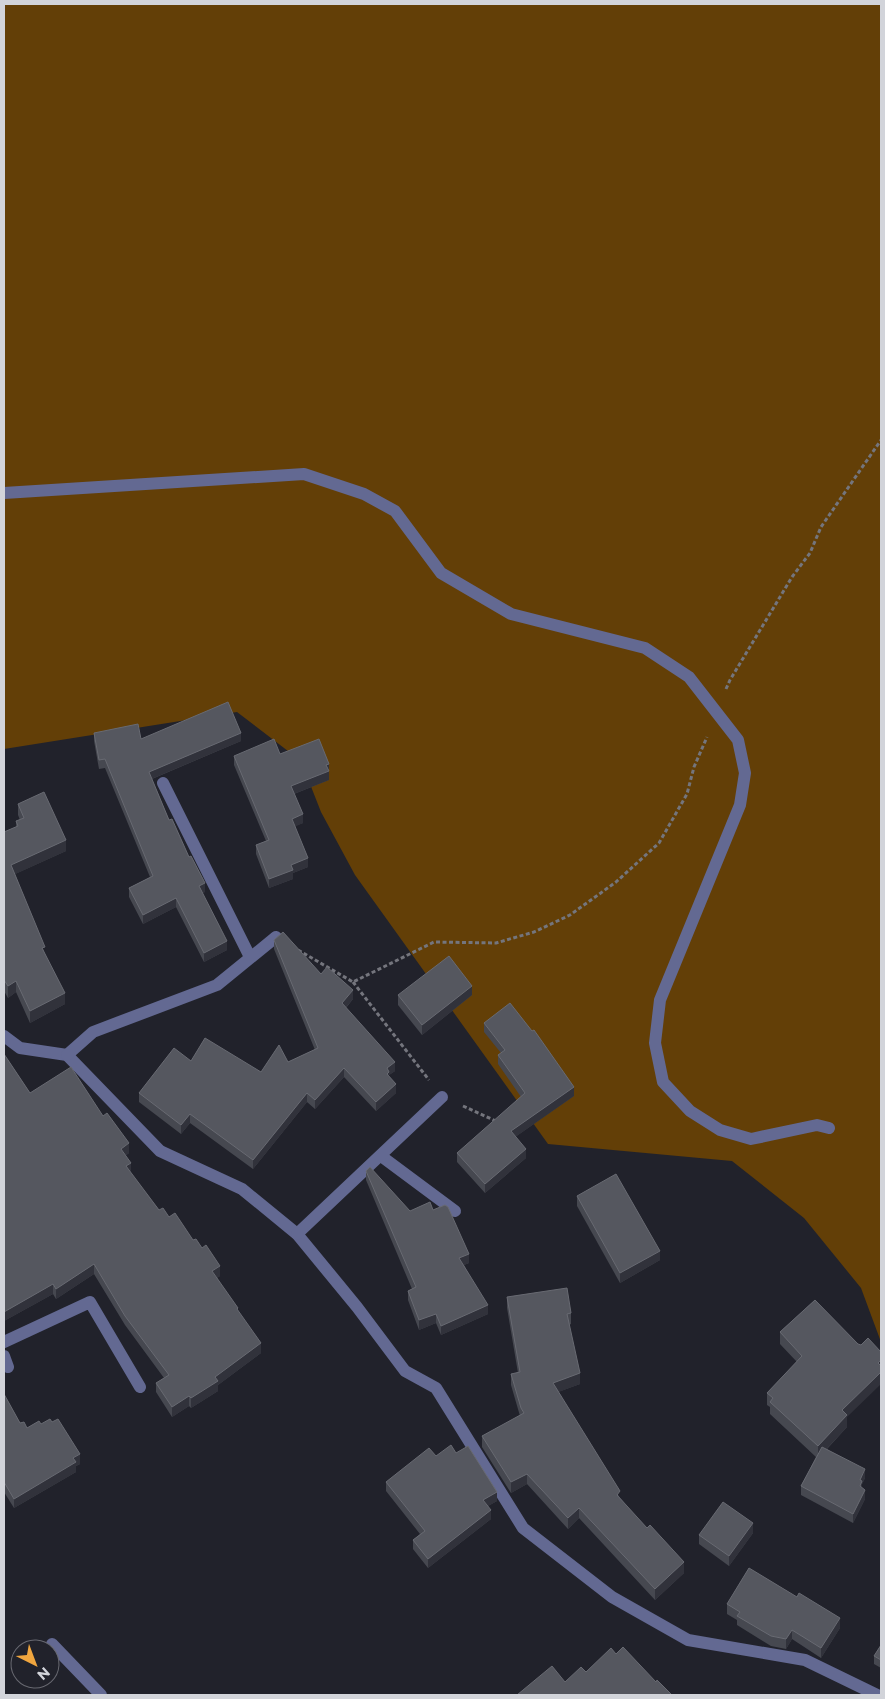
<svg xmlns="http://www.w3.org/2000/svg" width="885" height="1699" font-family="Montserrat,sans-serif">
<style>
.forest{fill:#633f07}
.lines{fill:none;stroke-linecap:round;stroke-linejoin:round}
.path{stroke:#74757d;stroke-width:3;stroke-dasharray:4 2.5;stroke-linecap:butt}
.minor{stroke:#636992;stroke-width:12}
.wall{fill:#464850}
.shaded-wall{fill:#31323b}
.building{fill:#55575f;stroke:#686a72}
</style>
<rect width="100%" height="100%" fill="#21222b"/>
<!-- forest -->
<path class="forest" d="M4 4H881V1342L861 1288 804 1218 732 1161 548 1144 355 875 321 812 301 761 237 712 4 749Z"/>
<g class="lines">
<!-- path -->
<g class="path">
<path d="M726 689 730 680 792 577 810 553 821 527 881 440"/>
<path d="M298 950 353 982 434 942 496 943 534 932 570 915 616 882 659 843 687 794 694 767 707 737"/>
<path d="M353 982 429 1080"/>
<path d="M463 1106 498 1122"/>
</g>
<!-- minor -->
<g class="minor">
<path d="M4 493 304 474 364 494 395 511 441 573 511 614 645 648 689 677 738 740 745 773 740 805 660 1000 655 1043 663 1082 690 1111 720 1130 751 1139 817 1125 829 1128"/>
<path d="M163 783 250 957"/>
<path d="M4 1036 20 1048 67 1055 160 1151 242 1189 297 1234 357 1307 405 1371 436 1388 523 1528 612 1597 688 1640 805 1660 877 1695"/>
<path d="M67 1055 93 1032 217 985 276 937"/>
<path d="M381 1156 455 1211"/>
<path d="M297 1234 442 1097"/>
<path d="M4 1342 90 1302 140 1387"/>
<path d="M4 1356 8 1367"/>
<path d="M52 1644 101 1695"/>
</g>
</g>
<!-- wall -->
<g class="wall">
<path d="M94 733 141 739 241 741 152 779 169 820 205 892 202 893 227 950 204 962 176 907 143 924 129 897V888L150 877 105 768 99 769 94 741Z"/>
<path d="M280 754 329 764V780L294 794 303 823 295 826 308 867 293 873V879L269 888 256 854V845L266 841 234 765V756Z"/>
<path d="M18 804 66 851 15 874 45 954 65 1004 30 1023 16 992 8 998 4 991V832L16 827V821L20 820 18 815Z"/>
<path d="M274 940 321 974 353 999 346 1008 395 1071 389 1075V1076L396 1093 376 1111 344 1077 315 1109 307 1102 253 1169 190 1123 181 1134 139 1102V1093L191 1061 261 1072 288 1062 315 1050 274 949Z"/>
<path d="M398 995H472L422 1035 398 1005Z"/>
<path d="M484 1023 574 1096 515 1137 526 1158 485 1193 457 1162V1153L521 1097 498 1064V1055L501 1053 484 1032Z"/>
<path d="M4 1054 30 1093 103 1116 129 1153 125 1156 130 1173 159 1210 169 1217 193 1240 220 1276 217 1278 238 1311 261 1353 218 1385V1391L191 1408 189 1406 172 1417 156 1392V1383L164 1378 125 1325 94 1274 56 1299 53 1294 4 1321Z"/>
<path d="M366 1171 410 1211 433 1210 469 1263 464 1265 488 1314 441 1335 436 1323 419 1330 408 1300V1291L412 1289 366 1180Z"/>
<path d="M577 1196 660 1260 620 1283 577 1206Z"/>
<path d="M507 1297 571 1313V1324L569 1325 580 1384 558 1392 620 1498 684 1573 655 1600 579 1518 568 1529 527 1484 511 1493 482 1447V1436L520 1416 511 1385V1374L518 1373 507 1308Z"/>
<path d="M815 1300 847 1417V1427L827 1449 865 1478 862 1484V1488L865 1499 853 1523 801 1495V1486L816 1457 770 1414V1407L767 1405V1393L797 1362 780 1344V1332Z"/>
<path d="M4 1394 20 1423 27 1428 41 1424 80 1464 76 1466V1472L14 1508 4 1492Z"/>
<path d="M456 1453 497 1501 488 1506 491 1519 428 1568 413 1549V1540L420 1534 386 1491V1482L436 1456Z"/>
<path d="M753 1533 729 1566 699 1544V1535Z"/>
<path d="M727 1604 840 1628 821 1658 792 1639 786 1649 771 1646 737 1625V1620L727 1614Z"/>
<path d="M881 1645V1668L874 1664V1656Z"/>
</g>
<!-- shaded-wall -->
<g class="shaded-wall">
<path d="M241 733V741L149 780V772Z"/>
<path d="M329 764V780L291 795V786Z"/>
<path d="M303 814V823L292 828V819Z"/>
<path d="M66 840V851L11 876V865Z"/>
<path d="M308 858V867L293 873V879L269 888V879L291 865Z"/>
<path d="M205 883V892L199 895V886Z"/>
<path d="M176 898V907L143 924V915Z"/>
<path d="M227 941V950L204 962V953Z"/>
<path d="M16 981V992L8 998V986Z"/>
<path d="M472 986V995L422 1035V1025Z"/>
<path d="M353 990V999L342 1012V1003Z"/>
<path d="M65 993V1004L30 1023V1011Z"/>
<path d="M395 1062V1071L389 1075V1081L387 1083V1068Z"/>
<path d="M344 1068V1077L315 1109V1100Z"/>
<path d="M396 1084V1093L376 1111V1102Z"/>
<path d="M574 1087V1096L511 1140V1131Z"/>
<path d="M307 1093V1102L253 1169V1160Z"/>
<path d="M190 1114V1123L181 1134V1125Z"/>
<path d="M129 1143V1153L121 1159V1149Z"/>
<path d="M526 1149V1158L485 1193V1184Z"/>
<path d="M131 1163V1172L126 1166Z"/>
<path d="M660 1251V1260L620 1283V1273Z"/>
<path d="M469 1254V1263L459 1267V1258Z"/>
<path d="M94 1264V1274L56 1299V1289Z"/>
<path d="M220 1266V1276L212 1281V1271Z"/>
<path d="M53 1284V1294L4 1321V1312Z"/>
<path d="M488 1305V1314L441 1335V1326Z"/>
<path d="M436 1314V1323L419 1330V1320Z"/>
<path d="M261 1343V1353L218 1385V1391L191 1408V1398L215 1377Z"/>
<path d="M881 1360V1384L847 1417V1427L818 1458V1446L842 1410Z"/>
<path d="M580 1373V1384L553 1394V1383Z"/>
<path d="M189 1396V1406L172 1417V1407Z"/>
<path d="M80 1454V1464L76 1466V1472L14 1508V1499Z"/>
<path d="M865 1469V1478L862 1484V1490L860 1495V1480Z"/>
<path d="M527 1474V1484L511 1493V1482Z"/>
<path d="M865 1490V1499L853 1523V1514Z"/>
<path d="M497 1492V1501L483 1509V1500Z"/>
<path d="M579 1508V1518L568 1529V1518Z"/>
<path d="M491 1510V1519L428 1568V1559Z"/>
<path d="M753 1523V1533L729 1566V1556Z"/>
<path d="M684 1562V1573L655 1600V1589Z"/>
<path d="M840 1618V1628L821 1658V1648Z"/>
<path d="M792 1630V1639L786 1649V1639Z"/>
</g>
<!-- building -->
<g class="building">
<path d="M228 702 241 733 149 772 169 820 172 819 189 857 191 856 205 883 199 886 227 941 204 953 176 898 143 915 129 888 153 876 105 759 99 760 94 733 138 724 141 739Z"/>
<path d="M274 739 280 754 319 739 329 764 326 765 329 771 291 786 303 814 292 819 308 858 291 865 293 870 269 879 256 845 269 840 234 756Z"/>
<path d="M44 792 66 840 11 865 45 947 42 948 65 993 30 1011 16 981 8 986 4 980V832L18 826 16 821 24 818 18 804Z"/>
<path d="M283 932 321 974 327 967 353 990 342 1003 395 1062 387 1068 389 1072 387 1074 396 1084 376 1102 344 1068 315 1100 307 1093 253 1160 190 1114 181 1125 139 1093 174 1048 191 1061 205 1038 261 1072 279 1045 288 1062 318 1048 274 940Z"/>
<path d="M449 956 472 986 422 1025 398 995Z"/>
<path d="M510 1003 532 1031 534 1030 574 1087 511 1131 526 1149 485 1184 457 1153 525 1093 498 1055 505 1050 484 1023Z"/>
<path d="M4 1054 30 1093 71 1067 103 1116 107 1113 129 1143 121 1149 131 1163 126 1166 159 1210 163 1208 169 1217 175 1213 193 1240 196 1239 202 1248 206 1245 220 1266 212 1271 238 1308 237 1309 261 1343 215 1377 218 1381 191 1398 189 1396 172 1407 156 1383 169 1375 125 1316 94 1264 56 1289 53 1284 4 1312Z"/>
<path d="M370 1167 410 1211 430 1202 433 1210 445 1205 448 1207 469 1254 459 1258 488 1305 441 1326 436 1314 419 1320 408 1291 416 1287 366 1171Z"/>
<path d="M616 1174 660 1251 620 1273 577 1196Z"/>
<path d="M567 1288 571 1313 567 1314 580 1373 553 1383 620 1491 617 1495 647 1528 650 1525 684 1562 655 1589 579 1508 568 1518 527 1474 511 1482 482 1436 524 1413 521 1408 511 1374 520 1372 507 1297Z"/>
<path d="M815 1300 858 1344 861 1345 868 1338 881 1352V1360L878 1363 881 1366V1372L842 1410 847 1415 818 1446 770 1402 773 1398 767 1393 802 1356 780 1332Z"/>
<path d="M4 1394 20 1423 24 1422 27 1428 39 1421 41 1424 50 1419 52 1422 58 1419 80 1454 73 1458 76 1462 14 1499 4 1482Z"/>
<path d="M451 1445 456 1453 468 1446 497 1492 483 1500 491 1510 428 1559 413 1540 425 1531 386 1482 429 1448 436 1456Z"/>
<path d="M822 1447 865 1469 860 1480 862 1481 860 1486 865 1490 853 1514 801 1486Z"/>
<path d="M723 1502 753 1523 729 1556 699 1535Z"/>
<path d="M749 1568 797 1597 799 1593 840 1618 821 1648 792 1630 786 1639 771 1636 737 1616 740 1612 727 1604Z"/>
<path d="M881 1645V1660L874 1656Z"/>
<path d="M623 1647 656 1682 657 1680 672 1695H517L552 1666 565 1682 581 1667 586 1672 611 1648 616 1654Z"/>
</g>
<!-- border -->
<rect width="885" height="1699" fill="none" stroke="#d2d4da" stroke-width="10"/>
<!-- north arrow -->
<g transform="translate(35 1664) rotate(138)"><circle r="24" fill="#21222b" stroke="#686971"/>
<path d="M0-4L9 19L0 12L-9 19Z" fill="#f0a63f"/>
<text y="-8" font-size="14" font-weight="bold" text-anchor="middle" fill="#d2d4da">N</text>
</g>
</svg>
